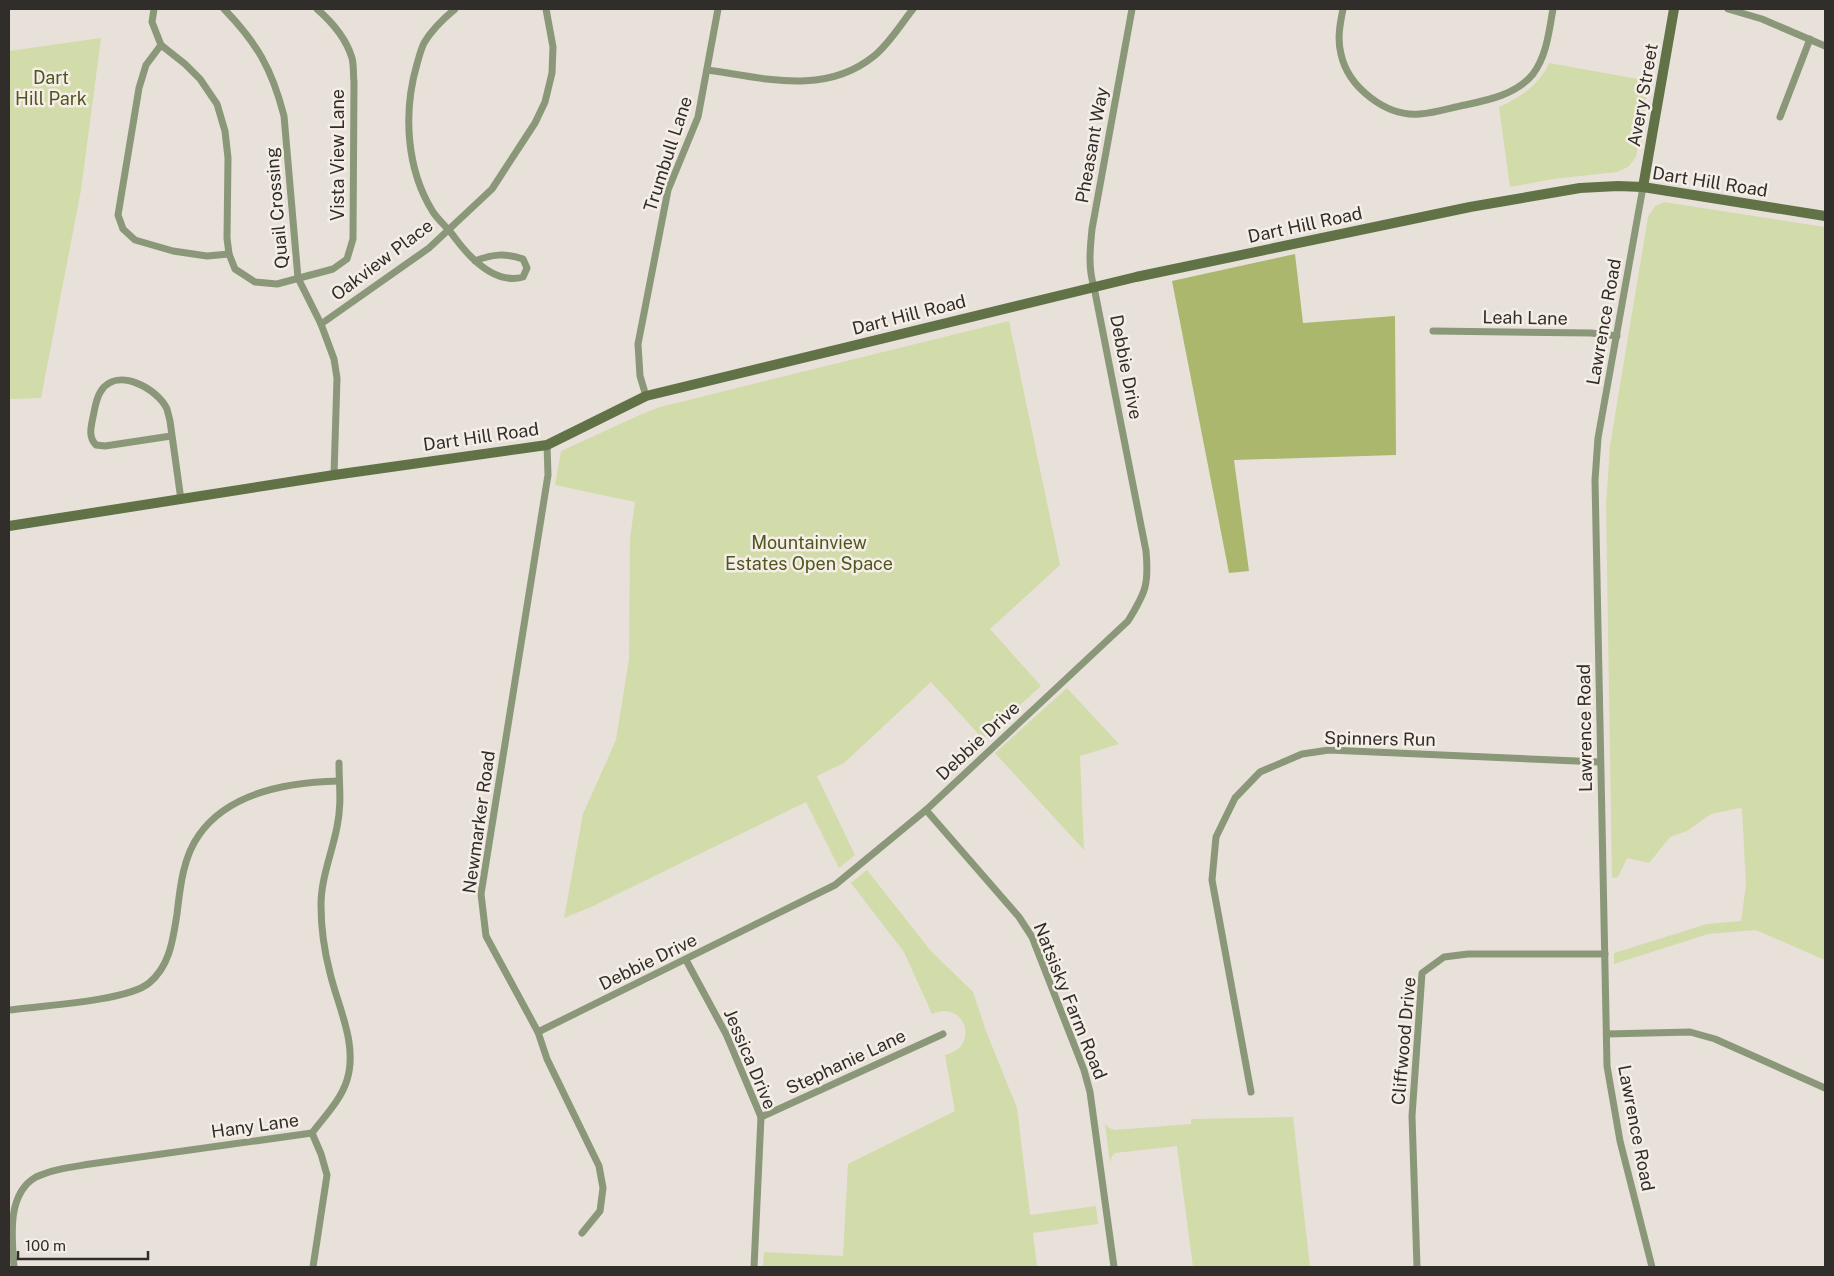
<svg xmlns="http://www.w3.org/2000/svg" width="1834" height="1276" font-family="'Public Sans',sans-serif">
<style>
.green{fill:#d2dbaa}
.forest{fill:#abb76c}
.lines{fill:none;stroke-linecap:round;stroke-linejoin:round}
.street{stroke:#8b9779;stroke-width:7}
.secondary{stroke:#617247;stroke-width:10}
.labels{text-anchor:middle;stroke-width:5;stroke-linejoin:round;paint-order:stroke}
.park-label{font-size:18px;fill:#4f5720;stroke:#f5eee6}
.street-label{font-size:18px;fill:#302d2a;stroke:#f5eee6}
</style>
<rect width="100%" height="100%" fill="#e8e1d9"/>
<!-- green -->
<g class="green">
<path d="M101 38 81 190 41 398 9 399V51Z"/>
<path d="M1549 63 1649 81 1636 157 1628 167 1617 172 1553 179 1510 187 1499 107C1520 98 1540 84 1549 63Z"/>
<path d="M1664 202 1825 227V960L1756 930 1708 934 1614 964V953L1707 924 1741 921 1746 885 1742 809 1740 808 1711 814 1687 831 1670 837 1649 863 1627 858 1618 877 1612 878 1606 504 1610 446 1648 217 1655 206Z"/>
<path d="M1009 321 1060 565 990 629 1041 686 983 739 931 682 844 763 817 776 855 855 839 868 806 802 591 907 564 918 583 814 616 740 629 659 630 539 635 502 555 485 561 451 642 414 660 407Z"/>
<path d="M1067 688 1119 744 1080 756 1084 850 995 753Z"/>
<path d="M867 870 930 950 973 992 986 1031 1017 1108 1030 1215 1096 1206 1098 1224 1033 1233 1037 1267H763L764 1252 843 1256 848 1164 955 1111 945 1055C981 1047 965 999 932 1014L904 952 851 883Z"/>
<path d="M1293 1117 1310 1267H1193L1177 1146 1115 1153 1112 1156 1110 1163 1105 1124 1109 1128 1115 1130 1191 1124V1119Z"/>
</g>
<!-- forest -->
<path class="forest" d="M1295 254 1303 323 1395 316 1396 455 1234 460 1249 571 1229 573 1172 281Z"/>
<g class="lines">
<!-- street -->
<g class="street">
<path d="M154 9 152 22 161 45 185 64 200 79 217 104 225 131 228 158 227 238 229 254 235 269 255 282 277 284 333 269 347 259 353 239 354 82C353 74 354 65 352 58 346 38 332 22 317 9"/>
<path d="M224 9C257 43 272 69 284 116L298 278 321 324 334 359 337 378 334 475"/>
<path d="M455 9C443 19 432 29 424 43 421 49 419 57 417 64 403 112 406 169 433 212 439 221 448 228 455 238 470 258 495 285 523 277L527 268 523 259C506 253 492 254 475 261"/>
<path d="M1343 9C1340 24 1337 39 1341 54 1348 87 1386 117 1420 114 1435 113 1450 108 1465 105 1489 100 1517 94 1533 74 1547 55 1549 31 1553 9"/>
<path d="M1728 9 1762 19 1825 46"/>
<path d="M161 45 146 65 139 88 118 215 123 229 135 240 173 251 207 256 229 254"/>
<path d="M708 70C764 78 825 96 874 56 889 44 901 24 913 9"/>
<path d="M1780 117 1810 39"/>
<path d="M1643 187 1598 438 1595 480 1607 1066 1620 1141 1652 1267"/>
<path d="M321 324 429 248 492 189 535 123 545 102 552 73 553 47 546 9"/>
<path d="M1433 331 1591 333 1617 336"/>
<path d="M646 396 640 376 638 344 668 190 698 117 718 9"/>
<path d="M171 436 105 446 96 445C88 437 91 427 93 417 95 408 96 398 101 391 117 366 158 389 167 409 168 413 169 417 170 421L181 500"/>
<path d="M547 445 548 475 481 894 486 936 538 1032 547 1059 599 1166 603 1188 600 1211 582 1233"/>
<path d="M926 810 1019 917 1032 937 1084 1070 1090 1092 1114 1267"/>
<path d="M686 960 726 1034 761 1117 754 1267"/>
<path d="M9 1010C39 1006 128 1001 149 983 170 966 173 939 177 914 180 888 183 857 199 835 229 792 291 782 339 781"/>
<path d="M538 1032 835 885 926 810 1128 621C1146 592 1149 584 1146 551L1094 287C1088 268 1090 249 1092 229L1132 9"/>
<path d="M1607 1034 1690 1032 1715 1039 1825 1088"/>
<path d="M1251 1092 1212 880 1216 837 1235 798 1260 772 1302 754 1329 750 1600 762"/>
<path d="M761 1117 943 1034"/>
<path d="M312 1133 321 1154 327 1175 313 1267"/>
<path d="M14 1267C12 1239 6 1194 36 1177 53 1169 72 1167 90 1164L312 1133C324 1117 341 1100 347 1080 358 1044 338 1007 330 973 324 950 321 928 321 905 321 878 332 853 337 827 342 803 339 786 339 763"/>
<path d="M1417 1267 1412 1116 1422 973 1444 957 1468 954H1605"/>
</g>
<!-- secondary -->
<g class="secondary">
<path d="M1643 187 1674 9"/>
<path d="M9 526 334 475 547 445 646 396 1136 277 1470 207 1580 188 1618 186 1643 187 1825 216"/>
</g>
</g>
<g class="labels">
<!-- park labels -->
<g class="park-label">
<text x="51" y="84">Dart<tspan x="51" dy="21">Hill Park</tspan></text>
<text x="809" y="549">Mountainview<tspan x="809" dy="21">Estates Open Space</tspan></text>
</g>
<!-- street labels -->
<g class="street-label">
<text transform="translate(1643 95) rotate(-80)" y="6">Avery Street</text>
<text transform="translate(1092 145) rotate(-80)" y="6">Pheasant Way</text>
<text transform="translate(668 154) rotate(-72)" y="6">Trumbull Lane</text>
<text transform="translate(338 155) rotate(-90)" y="6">Vista View Lane</text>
<text transform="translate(1710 182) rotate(9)" y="6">Dart Hill Road</text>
<text transform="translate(277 208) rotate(-95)" y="6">Quail Crossing</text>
<text transform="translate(1305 225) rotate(-12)" y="6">Dart Hill Road</text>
<text transform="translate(382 260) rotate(-37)" y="6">Oakview Place</text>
<text transform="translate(909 315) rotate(-14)" y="6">Dart Hill Road</text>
<text transform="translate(1525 318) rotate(1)" y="6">Leah Lane</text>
<text transform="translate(1604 322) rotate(-80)" y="6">Lawrence Road</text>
<text transform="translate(1126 367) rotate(79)" y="6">Debbie Drive</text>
<text transform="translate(481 437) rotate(-8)" y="6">Dart Hill Road</text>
<text transform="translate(1585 728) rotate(-91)" y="6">Lawrence Road</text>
<text transform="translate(1380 739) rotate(1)" y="6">Spinners Run</text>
<text transform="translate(978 741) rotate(-43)" y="6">Debbie Drive</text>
<text transform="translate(479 822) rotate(-82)" y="6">Newmarker Road</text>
<text transform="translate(648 962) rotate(-26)" y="6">Debbie Drive</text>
<text transform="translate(1070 1001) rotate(68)" y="6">Natsisky Farm Road</text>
<text transform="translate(1404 1041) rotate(-85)" y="6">Cliffwood Drive</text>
<text transform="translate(750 1059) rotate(67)" y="6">Jessica Drive</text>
<text transform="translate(846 1062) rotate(-25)" y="6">Stephanie Lane</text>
<text transform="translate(255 1126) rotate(-8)" y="6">Hany Lane</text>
<text transform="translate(1636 1128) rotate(79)" y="6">Lawrence Road</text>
</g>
</g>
<!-- border -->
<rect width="1834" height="1276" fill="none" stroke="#302d2a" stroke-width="20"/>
<!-- scale -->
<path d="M18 1251v8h130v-8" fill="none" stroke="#302d2a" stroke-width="2.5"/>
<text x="25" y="1251" font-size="15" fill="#302d2a" stroke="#f5eee6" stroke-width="4" paint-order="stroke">100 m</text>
</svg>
